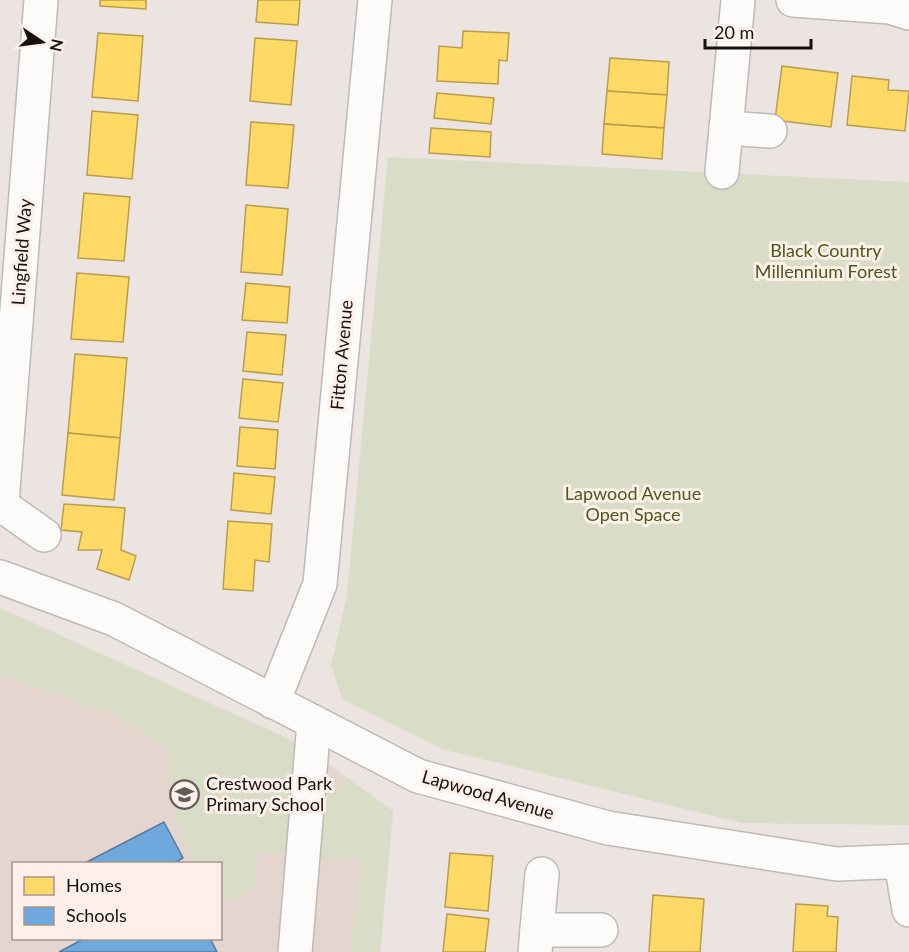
<svg xmlns="http://www.w3.org/2000/svg" width="909" height="952" font-family="Lato,sans-serif">
<style>
.built{fill:#e4d5ce;fill-rule:evenodd}
.green{fill:#d9dcc6}
.homes{fill:#ffd966;stroke:#b99d4c;stroke-width:1.5}
.schools{fill:#6fa8dc;stroke:#547b9e;stroke-width:1.5}
.lines{fill:none;stroke-linecap:round;stroke-linejoin:round}
.minor-casing{stroke:#bfb9b6;stroke-width:36}
.minor{stroke:#fcfbfa;stroke-width:33}
.labels{text-anchor:middle;stroke-width:6;stroke-linejoin:round;paint-order:stroke}
.park-label{font-size:18px;fill:#4b581f;stroke:#ffefe9}
.street-label{font-size:18px;fill:#16110e;stroke:#ffefe9}
.poi-label{font-size:18px;fill:#16110e;stroke:#ffefe9;text-anchor:start}
</style>
<rect width="100%" height="100%" fill="#ece4e0"/>
<!-- built -->
<path class="built" d="M0 608 302 745 393 811 380 952H0ZM14 864H220V938H14Z"/>
<!-- green -->
<g class="green">
<path d="M388 157 909 182V825L742 823 442 749 343 700 331 665 347 595Z"/>
<path d="M0 608 302 745 289 780 331 794 347 777 393 811 380 952H352L360 859 258 853 256 889 221 905 220 864 192 863 172 804 168 748 107 712 0 676Z"/>
</g>
<!-- homes -->
<g class="homes">
<path d="M100 0H146V9L100 6Z"/>
<path d="M258 0H300L298 25 256 22Z"/>
<path d="M463 31 509 33 507 61 499 60 498 84 437 81 439 46 462 48Z"/>
<path d="M98 33 143 36 138 101 92 97Z"/>
<path d="M255 38 297 41 291 105 250 101Z"/>
<path d="M610 58 669 62 667 95 607 91Z"/>
<path d="M782 66 838 73 831 127 775 120Z"/>
<path d="M852 76 889 80 888 90 909 91 905 131 847 125Z"/>
<path d="M607 91 667 95 664 128 604 124Z"/>
<path d="M437 93 494 98 491 124 434 118Z"/>
<path d="M92 111 138 115 132 179 87 175Z"/>
<path d="M251 122 294 125 288 188 246 185Z"/>
<path d="M604 124 664 128 662 159 602 154Z"/>
<path d="M431 128 491 132 490 157 429 153Z"/>
<path d="M84 193 130 197 124 261 78 258Z"/>
<path d="M246 205 288 209 282 275 241 272Z"/>
<path d="M77 273 129 277 123 342 71 339Z"/>
<path d="M246 283 290 287 287 323 242 320Z"/>
<path d="M247 332 286 335 282 375 243 371Z"/>
<path d="M75 354 127 358 120 438 68 433Z"/>
<path d="M243 379 283 383 278 422 239 418Z"/>
<path d="M240 427 278 430 275 469 237 466Z"/>
<path d="M68 433 120 438 114 500 62 495Z"/>
<path d="M234 473 275 477 271 514 231 510Z"/>
<path d="M64 504 125 508 121 550 136 556 129 580 97 569 102 550H78L82 532 61 530Z"/>
<path d="M228 521 272 524 269 562 255 560 253 591 223 589Z"/>
<path d="M450 853 493 856 488 911 445 907Z"/>
<path d="M653 895 704 899 700 952H649Z"/>
<path d="M796 904 828 906 827 916 838 917 836 952H793Z"/>
<path d="M447 914 489 919 485 952H443Z"/>
</g>
<!-- schools -->
<g class="schools">
<path d="M164 822 183 858 173 864H83Z"/>
<path d="M85 938H210L217 952H59Z"/>
</g>
<g class="lines">
<defs>
<g id="minor">
<path d="M793 0 890 7 909 13"/>
<path d="M726 128 770 131"/>
<path d="M722 172 738 0"/>
<path d="M2 503 41 0"/>
<path d="M0 504 44 535"/>
<path d="M0 577 114 619 418 776 608 828 837 864 909 861"/>
<path d="M273 702 320 584 375 0"/>
<path d="M901 862 909 910"/>
<path d="M537 930H601"/>
<path d="M295 952 314 722"/>
<path d="M535 952 542 874"/>
</g>
</defs>
<!-- minor casing -->
<use href="#minor" class="minor-casing"/>
<!-- minor -->
<use href="#minor" class="minor"/>
</g>
<!-- icons -->
<defs>
<symbol id="school-ring" viewBox="-11 -11 22 22"><circle r="9.5" fill="#ffefe9" stroke="#615b58" stroke-width="1.5"/><path d="M0-5L7-2L0 1L-7-2ZM-4 1L0 2.5L4 1V4Q0 6-4 4Z" fill="#615b58"/></symbol>
</defs>
<g fill-rule="evenodd">
<use href="#school-ring" x="168" y="778" width="33" height="33"/>
</g>
<g class="labels">
<!-- park labels -->
<g class="park-label">
<text x="826" y="257">Black Country<tspan x="826" dy="21">Millennium Forest</tspan></text>
<text x="633" y="500">Lapwood Avenue<tspan x="633" dy="21">Open Space</tspan></text>
</g>
<!-- street labels -->
<g class="street-label">
<text transform="translate(22 252) rotate(-86)" y="6">Lingfield Way</text>
<text transform="translate(342 355) rotate(-85)" y="6">Fitton Avenue</text>
<text transform="translate(488 795) rotate(16)" y="6">Lapwood Avenue</text>
</g>
<!-- poi labels -->
<g class="poi-label">
<text x="206" y="790">Crestwood Park<tspan x="206" dy="21">Primary School</tspan></text>
</g>
</g>
<!-- legend -->
<rect x="12" y="862" width="210" height="78" fill="#ffefe9" stroke="#a29691" stroke-width="1.5"/>
<rect x="24" y="877" width="30" height="18" fill="#ffd966" stroke="#a29691" stroke-width="1.5"/>
<text x="66" y="892" font-size="18" fill="#16110e">Homes</text>
<rect x="24" y="907" width="30" height="18" fill="#6fa8dc" stroke="#a29691" stroke-width="1.5"/>
<text x="66" y="922" font-size="18" fill="#16110e">Schools</text>
<!-- north arrow -->
<g transform="translate(42 42) rotate(103)" stroke="#ffefe9" stroke-width="4.5" paint-order="stroke">
<path d="M0-4.5L10 22L0 15L-10 22Z" fill="#16110e"/>
<text y="-9" font-size="16" font-weight="bold" text-anchor="middle" fill="#16110e">N</text>
</g>
<!-- scale -->
<path d="M705 39v9h106v-9" fill="none" stroke="#16110e" stroke-width="3"/>
<text x="714" y="39" font-size="18" fill="#16110e" stroke="#ffefe9" stroke-width="4.5" paint-order="stroke">20 m</text>
</svg>
